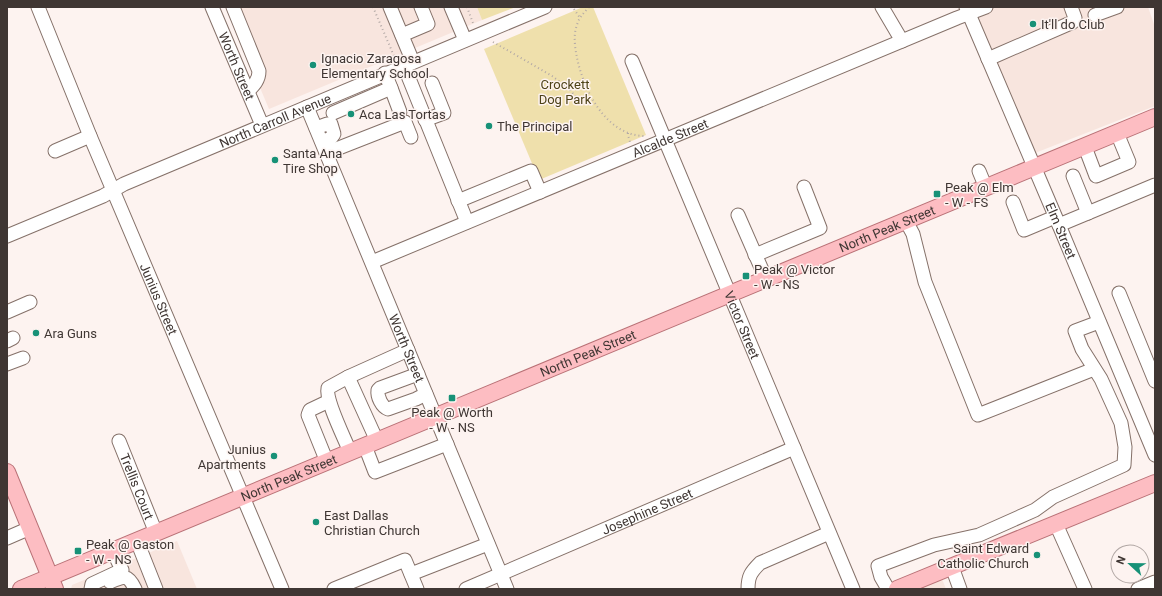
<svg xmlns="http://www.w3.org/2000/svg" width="1162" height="596" font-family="Roboto,sans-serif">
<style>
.built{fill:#f8e5de}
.green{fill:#efe0ac}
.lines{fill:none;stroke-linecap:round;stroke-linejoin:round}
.minor-casing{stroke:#857169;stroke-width:15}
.major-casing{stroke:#b97176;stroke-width:18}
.path{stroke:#b3a9a6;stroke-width:2;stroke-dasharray:1 3;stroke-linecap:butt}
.minor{stroke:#fff;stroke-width:13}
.major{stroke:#fdbdc2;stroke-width:16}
.poi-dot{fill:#179177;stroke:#fdf3f0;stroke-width:1.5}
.labels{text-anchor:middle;stroke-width:3;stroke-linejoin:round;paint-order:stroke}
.poi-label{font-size:13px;fill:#3f3633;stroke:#fdf3f0;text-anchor:start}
.street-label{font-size:13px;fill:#3f3633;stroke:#fdf3f0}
.park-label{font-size:13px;fill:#4e4318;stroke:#fdf3f0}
</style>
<rect width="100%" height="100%" fill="#fdf3f0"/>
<!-- built -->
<g class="built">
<path d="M226 7H477L482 20 269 109Z"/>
<path d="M974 7H1148L1155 27V106L1035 153 1029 144Z"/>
<path d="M177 541 197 589H71L72 585Z"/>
<path d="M942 579 946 589H918Z"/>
</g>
<!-- green -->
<g class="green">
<path d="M477 7H516L482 20Z"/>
<path d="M583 7H593L646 135 539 180 484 49Z"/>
</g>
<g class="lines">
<defs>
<g id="minor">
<path id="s1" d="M38 7 90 136 282 589"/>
<path id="s2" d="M212 7 262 125"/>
<path d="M233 7 259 71C259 80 254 85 248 91"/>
<path d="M390 7 413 62"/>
<path d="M451 7 465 40"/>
<path d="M882 7 902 41"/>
<path id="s3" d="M966 7 1059 225 1155 455"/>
<path d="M1095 15 1117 7"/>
<path d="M402 35 428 24 421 7"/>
<path d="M988 59 1073 22 1075 18 1071 7"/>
<path id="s4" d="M632 61 853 589"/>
<path d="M404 66 467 222"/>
<path d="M391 88 400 112"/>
<path id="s5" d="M307 107 507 589"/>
<path d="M333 113 391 88 385 73"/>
<path d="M425 120 444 113 432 83"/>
<path d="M316 128 327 124H331L334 134 331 138 322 142"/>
<path d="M1085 147 1096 176 1129 162 1117 133"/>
<path d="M55 151 90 136"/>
<path d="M326 153 405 122 411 137"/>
<path d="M979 171 986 188"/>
<path d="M1073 176 1088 213"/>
<path d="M458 201 531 171 540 192"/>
<path d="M1013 202 1024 230 1055 217"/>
<path d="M738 215 766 279"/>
<path d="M906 221 913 234 925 282 978 415 1094 369"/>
<path d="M1059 225 1155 185"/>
<path id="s6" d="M7 236 103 196 124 184 545 7"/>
<path d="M755 255 820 228 804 187"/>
<path id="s7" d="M372 262 957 18 986 7"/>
<path d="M1119 293 1155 381"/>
<path d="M7 312 30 302"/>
<path d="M7 341 13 338"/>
<path d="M7 364 23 358"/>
<path d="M418 374 380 388 378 390C377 397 382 407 388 409L416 399 426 394"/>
<path d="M348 377 377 441"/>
<path id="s8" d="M119 441 156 533"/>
<path d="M365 446 375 472 447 444"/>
<path d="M350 452C345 439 325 400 328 388L348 377 408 350"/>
<path d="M327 462 308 415 310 410 329 401"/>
<path d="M1056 524 1085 589"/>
<path d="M7 538 30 528"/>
<path d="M137 541 156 589"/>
<path d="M952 567 960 589"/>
<path d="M411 574 488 544"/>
<path d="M110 582C124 576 128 574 135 589"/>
<path d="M91 589 92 584 122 570 113 551"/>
<path d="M334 589 405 560 417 589"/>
<path id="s9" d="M466 589 794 448"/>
<path d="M748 589C748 576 751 572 760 563L829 533"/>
<path d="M888 589 881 577 878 566 934 545 979 535 1035 510 1053 497 1124 465 1125 447 1121 423 1101 379 1082 349 1075 331 1099 322"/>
<path d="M1138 589 1155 582"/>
</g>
<g id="major">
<path d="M7 472 55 589"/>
<path id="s10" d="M21 589 1155 117"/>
<path d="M897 589 1155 483"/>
</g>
</defs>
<!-- minor casing -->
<use href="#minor" class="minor-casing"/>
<!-- major casing -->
<use href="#major" class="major-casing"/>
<!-- path -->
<g class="path">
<path d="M373 7 394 56"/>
<path d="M467 7 473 23"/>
<path d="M589 7C584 13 579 17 577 25 573 35 575 48 577 58 584 91 606 135 644 136"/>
<path d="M574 9 580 18"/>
<path d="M493 42 552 76 567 87 582 80"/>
<path d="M567 87 580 101 590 96"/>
<path d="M628 133V135L630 142"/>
</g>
<!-- minor -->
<use href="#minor" class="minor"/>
<!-- major -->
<use href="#major" class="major"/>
</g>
<!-- markers -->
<g class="poi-dot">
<circle cx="1033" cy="24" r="4"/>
<circle cx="313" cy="65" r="4"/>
<circle cx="351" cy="114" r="4"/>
<circle cx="489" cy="126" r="4"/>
<circle cx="275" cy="160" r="4"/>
<rect x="933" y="190" width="8" height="8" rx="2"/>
<rect x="742" y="272" width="8" height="8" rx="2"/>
<circle cx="36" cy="333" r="4"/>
<rect x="448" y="394" width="8" height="8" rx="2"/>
<circle cx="274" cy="456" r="4"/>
<circle cx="316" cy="522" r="4"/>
<rect x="74" y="547" width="8" height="8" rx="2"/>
<circle cx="1037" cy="555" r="4"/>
</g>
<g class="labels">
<!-- poi labels -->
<g class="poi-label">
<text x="1041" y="29">It'll do Club</text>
<text x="321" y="63">Ignacio Zaragosa<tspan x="321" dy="15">Elementary School</tspan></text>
<text x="359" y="119">Aca Las Tortas</text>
<text x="497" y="131">The Principal</text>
<text x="283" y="158">Santa Ana<tspan x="283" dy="15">Tire Shop</tspan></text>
<text x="945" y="192">Peak @ Elm<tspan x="945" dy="15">- W - FS</tspan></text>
<text x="754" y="274">Peak @ Victor<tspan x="754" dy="15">- W - NS</tspan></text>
<text x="44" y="338">Ara Guns</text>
<text x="452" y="417" text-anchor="middle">Peak @ Worth<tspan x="452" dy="15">- W - NS</tspan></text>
<text x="266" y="454" text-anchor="end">Junius<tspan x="266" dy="15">Apartments</tspan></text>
<text x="324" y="520">East Dallas<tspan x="324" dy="15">Christian Church</tspan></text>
<text x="86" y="549">Peak @ Gaston<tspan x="86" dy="15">- W - NS</tspan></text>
<text x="1029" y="553" text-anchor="end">Saint Edward<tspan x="1029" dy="15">Catholic Church</tspan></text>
</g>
<!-- street labels -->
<g class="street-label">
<text dy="5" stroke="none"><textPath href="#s2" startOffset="64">Worth Street</textPath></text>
<text dy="5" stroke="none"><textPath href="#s6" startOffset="292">North Carroll Avenue</textPath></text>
<text dy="5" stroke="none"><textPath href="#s7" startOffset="323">Alcalde Street</textPath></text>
<text dy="5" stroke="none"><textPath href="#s10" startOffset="938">North Peak Street</textPath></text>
<text dy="5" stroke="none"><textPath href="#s3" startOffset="243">Elm Street</textPath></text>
<text dy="5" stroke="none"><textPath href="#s1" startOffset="316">Junius Street</textPath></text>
<text dy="5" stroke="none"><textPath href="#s4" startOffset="286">Victor Street</textPath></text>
<text dy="5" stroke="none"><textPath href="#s5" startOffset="261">Worth Street</textPath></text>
<text dy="5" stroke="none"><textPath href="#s10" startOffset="614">North Peak Street</textPath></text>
<text dy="5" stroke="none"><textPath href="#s10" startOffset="290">North Peak Street</textPath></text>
<text dy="5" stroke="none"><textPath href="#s8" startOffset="49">Trellis Court</textPath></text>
<text dy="5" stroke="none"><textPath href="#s9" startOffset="197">Josephine Street</textPath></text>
</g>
<!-- park labels -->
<g class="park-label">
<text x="565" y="89">Crockett<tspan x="565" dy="15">Dog Park</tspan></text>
</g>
</g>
<!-- border -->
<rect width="1162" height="596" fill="none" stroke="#3f3633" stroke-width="16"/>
<!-- north arrow -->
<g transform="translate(1130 564) rotate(292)"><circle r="19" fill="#fdf3f0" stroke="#b1a7a4"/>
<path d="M0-3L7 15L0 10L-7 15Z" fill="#179177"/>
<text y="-6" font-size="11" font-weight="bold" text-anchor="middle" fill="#3f3633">N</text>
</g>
</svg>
